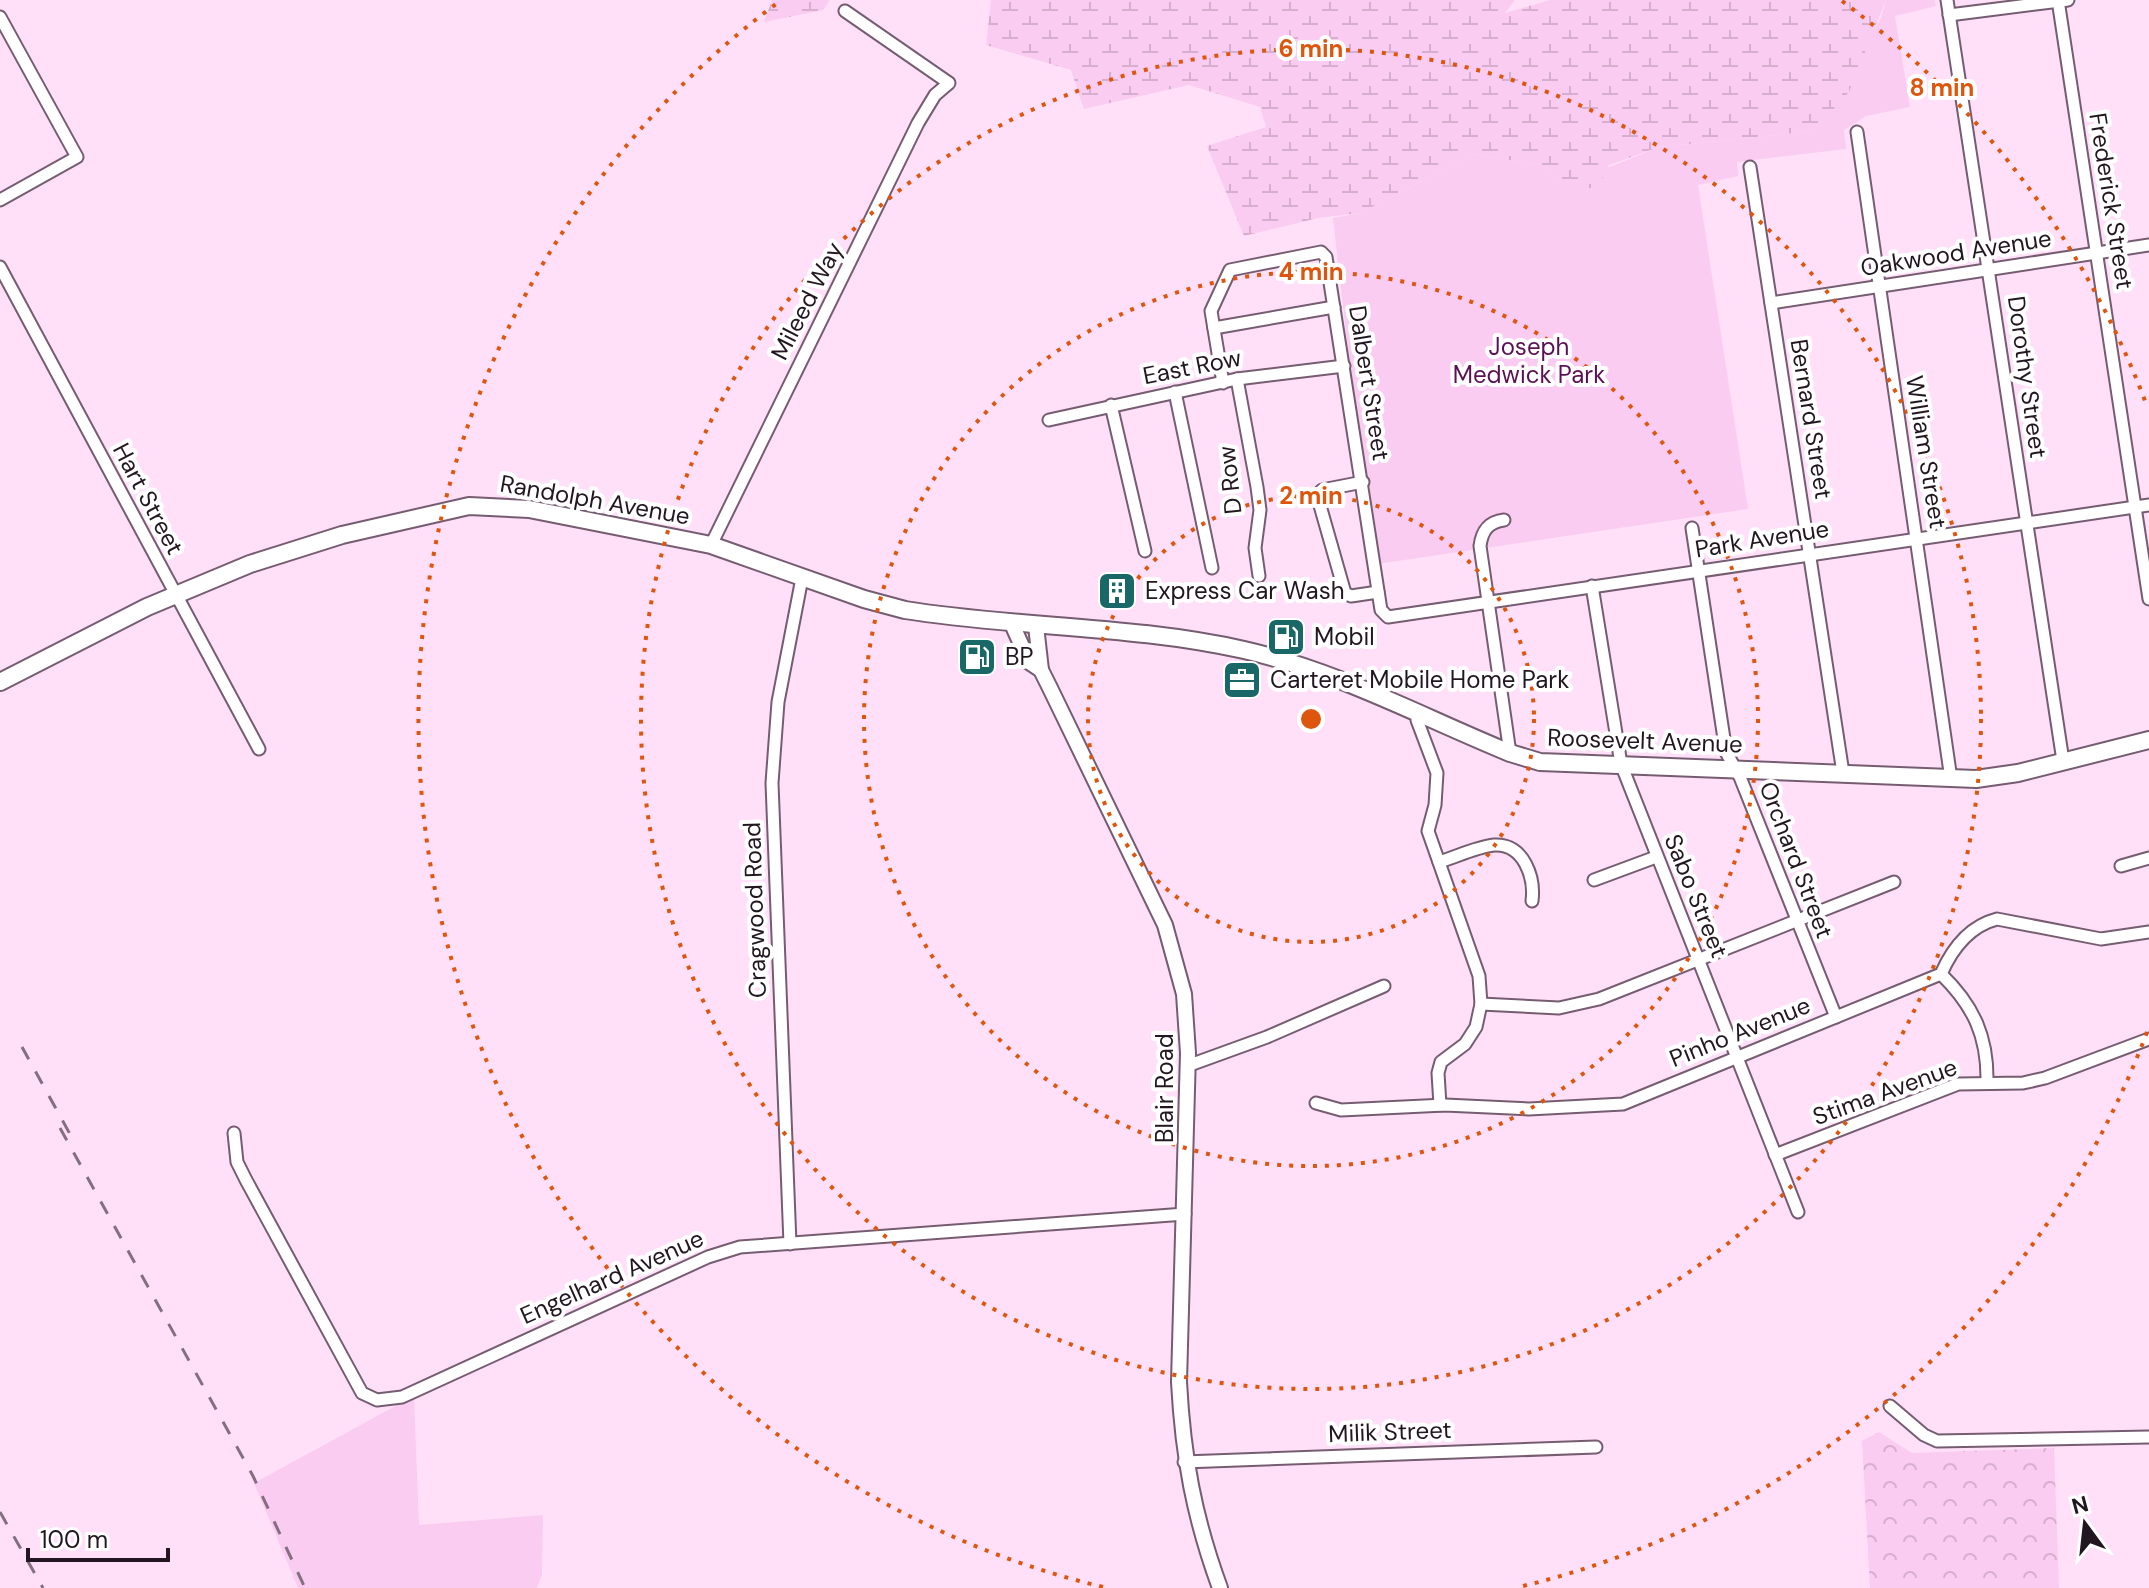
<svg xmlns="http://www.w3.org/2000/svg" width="2149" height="1588" font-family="'DM Sans',sans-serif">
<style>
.green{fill:#faccf1}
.forest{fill:url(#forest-crowns)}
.wetland{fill:url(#wetland-marsh)}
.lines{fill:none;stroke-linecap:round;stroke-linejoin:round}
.minor-casing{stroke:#765c71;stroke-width:15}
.tertiary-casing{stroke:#765c71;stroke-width:18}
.secondary-casing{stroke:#765c71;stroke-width:20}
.minor{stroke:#fff;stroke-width:11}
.tertiary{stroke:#fff;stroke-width:14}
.secondary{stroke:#fff;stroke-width:16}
.rail{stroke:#836f7f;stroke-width:3;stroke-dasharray:14 14;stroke-linecap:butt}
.ring{fill:none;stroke:#de560d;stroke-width:4;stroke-dasharray:4 8}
.labels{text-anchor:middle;stroke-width:8;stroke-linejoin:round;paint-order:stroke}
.street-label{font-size:24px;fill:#221720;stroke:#fff}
.park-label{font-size:24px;fill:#5c1054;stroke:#fff}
.poi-label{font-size:24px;fill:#221720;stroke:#fff;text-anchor:start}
.centre{fill:#de560d;stroke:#fff;stroke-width:4}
.ring-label{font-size:24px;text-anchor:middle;font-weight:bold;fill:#de560d;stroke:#fff;stroke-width:8;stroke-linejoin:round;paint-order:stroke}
</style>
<defs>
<pattern id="forest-crowns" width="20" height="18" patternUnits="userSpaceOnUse" patternTransform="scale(2)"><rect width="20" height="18" fill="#faccf1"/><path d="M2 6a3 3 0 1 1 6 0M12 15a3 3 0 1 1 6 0" fill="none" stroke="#d6aece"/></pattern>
<pattern id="wetland-marsh" width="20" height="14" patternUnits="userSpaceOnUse" patternTransform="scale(2)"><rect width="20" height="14" fill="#faccf1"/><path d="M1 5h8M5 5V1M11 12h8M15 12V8" fill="none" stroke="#d6aece"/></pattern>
</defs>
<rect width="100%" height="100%" fill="#ffe0f8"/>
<!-- green -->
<g class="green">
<path d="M1886 0H1935L1936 6 1895 16 1910 107 1866 116 1844 130 1846 149 1737 162 1738 176 1698 185 1748 509 1377 564 1363 482 1333 218 1360 213 1474 154 1539 165 1565 185 1659 147 1813 131 1881 18Z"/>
<path d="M414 1396 419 1525 543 1515 542 1575 537 1588H298L254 1483Z"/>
</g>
<!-- forest -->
<path class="forest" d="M1879 1432 1912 1453 2054 1448 2059 1588H1870L1862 1441Z"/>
<!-- wetland -->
<g class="wetland">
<path d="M772 0H830L823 10 764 22Z"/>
<path d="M991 0H1515L1505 13 1550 0H1886L1849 92 1813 131 1659 147 1609 165 1597 189 1565 185 1539 165 1474 154 1360 213 1318 218 1244 236 1207 146 1266 127 1260 107 1189 85 1084 109 1071 70 986 45Z"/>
</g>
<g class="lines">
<defs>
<g id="minor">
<path d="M1947 0 2063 761"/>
<path d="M2058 0 2149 599"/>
<path d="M1949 15 2068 0"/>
<path d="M0 17 77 157 0 200"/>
<path d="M1857 132 1951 779"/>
<path d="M1750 167 1843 773"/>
<path d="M0 267 259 749"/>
<path d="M1771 303 2149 245"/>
<path d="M1214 328 1334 307"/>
<path d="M1237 379 1257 487 1260 510 1255 548 1259 576"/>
<path d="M1223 383 1211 311 1230 270 1321 252 1326 257 1381 610 1388 617 2149 505"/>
<path d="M1175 392 1212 568"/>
<path d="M1111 405 1145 551"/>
<path d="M1049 420 1237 379 1344 366"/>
<path d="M1363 482 1322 490 1317 495 1345 593 1351 596 1378 592"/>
<path d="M1504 520C1488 522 1482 531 1480 546L1510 753"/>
<path d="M1692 528 1726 752 1740 777 1836 1017"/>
<path d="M711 545 918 123 935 95 949 83 845 11"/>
<path d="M1592 586 1621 764 1798 1212"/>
<path d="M1419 713 1417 720 1437 773 1435 805 1428 831 1479 976 1481 1004 1476 1027 1465 1044 1441 1062 1438 1073 1440 1105"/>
<path d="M1439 862C1456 857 1476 847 1494 845 1524 843 1535 878 1532 901"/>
<path d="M2121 866 2149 858"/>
<path d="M1594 880 1656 857"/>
<path d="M1941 974C1974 1006 1988 1037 1987 1083"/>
<path d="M1481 1004 1559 1008 1599 999 1894 882"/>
<path d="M1187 1066 1267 1037 1384 986"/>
<path d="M1316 1103 1341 1110 1445 1105 1529 1109 1623 1104 1941 974C1952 949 1970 926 1997 919L2101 939 2149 932"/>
<path d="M234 1133 237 1162 246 1180 362 1393 377 1400 402 1397 708 1257 740 1247 1185 1214"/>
<path d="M1775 1155 1958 1084 2023 1083 2045 1078 2149 1039"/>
<path d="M790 1244 772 783 778 702 802 578"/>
<path d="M1890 1406 1924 1435 1937 1441 2149 1437"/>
<path d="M1184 1462 1596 1447"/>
</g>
<g id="tertiary">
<path d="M1012 624 1029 662 1041 670 1050 688 1165 925 1184 994 1188 1053 1179 1382C1183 1457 1194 1517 1220 1588"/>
<path d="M1036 626 1041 670"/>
</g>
<path id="secondary" d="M0 682 147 607 250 564 342 535 469 506 529 509 711 545 864 599 905 610C1017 628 1133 625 1244 650 1337 671 1422 717 1510 753L1540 762 1976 779 2018 773 2149 740"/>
</defs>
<!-- minor casing -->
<use href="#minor" class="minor-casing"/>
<!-- tertiary casing -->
<use href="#tertiary" class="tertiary-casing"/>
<!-- secondary casing -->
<use href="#secondary" class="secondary-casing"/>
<!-- minor -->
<use href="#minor" class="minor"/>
<!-- tertiary -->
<use href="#tertiary" class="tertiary"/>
<!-- secondary -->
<use href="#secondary" class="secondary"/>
<!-- rail -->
<g class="rail">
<path d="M22 1047 71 1136"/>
<path d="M60 1128 253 1476 305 1588"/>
<path d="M0 1512 43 1588"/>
</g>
</g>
<!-- distance rings -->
<g class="ring">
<circle cx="1311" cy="719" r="223"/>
<circle cx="1311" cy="719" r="447"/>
<circle cx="1311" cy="719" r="670"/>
<path d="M2147 1032A893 893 0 0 1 1519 1587M1103 1587A893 893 0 0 1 780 1M1842 1A893 893 0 0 1 2147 406"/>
</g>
<!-- icons -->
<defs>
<symbol id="building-square" viewBox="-11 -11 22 22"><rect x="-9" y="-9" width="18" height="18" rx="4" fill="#196767" stroke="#fff"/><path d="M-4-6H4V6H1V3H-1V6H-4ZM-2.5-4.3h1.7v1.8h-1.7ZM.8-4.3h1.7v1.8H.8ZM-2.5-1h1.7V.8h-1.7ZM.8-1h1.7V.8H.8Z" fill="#fff"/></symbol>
<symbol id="fuel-square" viewBox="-11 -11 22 22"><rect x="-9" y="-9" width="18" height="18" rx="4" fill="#196767" stroke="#fff"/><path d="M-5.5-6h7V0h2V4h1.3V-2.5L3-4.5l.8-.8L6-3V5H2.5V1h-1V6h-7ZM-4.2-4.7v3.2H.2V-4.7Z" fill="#fff"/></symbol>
<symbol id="office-square" viewBox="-11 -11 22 22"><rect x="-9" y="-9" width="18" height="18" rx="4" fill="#196767" stroke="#fff"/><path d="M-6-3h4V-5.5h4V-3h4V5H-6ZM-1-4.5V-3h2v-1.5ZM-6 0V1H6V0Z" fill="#fff"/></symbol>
</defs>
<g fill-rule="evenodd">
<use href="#building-square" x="1095" y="569" width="44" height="44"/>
<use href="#fuel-square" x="1264" y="615" width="44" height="44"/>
<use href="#fuel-square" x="955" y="635" width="44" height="44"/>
<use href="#office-square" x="1220" y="658" width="44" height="44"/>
</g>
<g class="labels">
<!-- street labels -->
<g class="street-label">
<text transform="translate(2111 201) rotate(81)" y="8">Frederick Street</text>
<text transform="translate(1956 253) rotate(-9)" y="8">Oakwood Avenue</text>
<text transform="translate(807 301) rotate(-63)" y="8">Mileed Way</text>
<text transform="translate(1192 367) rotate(-11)" y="8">East Row</text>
<text transform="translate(2027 377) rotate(82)" y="8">Dorothy Street</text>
<text transform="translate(1369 383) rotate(81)" y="8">Dalbert Street</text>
<text transform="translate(1811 419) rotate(81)" y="8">Bernard Street</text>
<text transform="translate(1926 452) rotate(81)" y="8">William Street</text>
<text transform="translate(1230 480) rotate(-96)" y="8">D Row</text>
<text transform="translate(148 499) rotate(62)" y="8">Hart Street</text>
<text transform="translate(595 500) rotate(10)" y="8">Randolph Avenue</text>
<text transform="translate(1762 539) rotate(-9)" y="8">Park Avenue</text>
<text transform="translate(1645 741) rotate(2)" y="8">Roosevelt Avenue</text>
<text transform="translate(1796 860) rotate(69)" y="8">Orchard Street</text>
<text transform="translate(1696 896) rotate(68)" y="8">Sabo Street</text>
<text transform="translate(755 910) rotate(-92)" y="8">Cragwood Road</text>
<text transform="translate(1740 1032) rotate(-22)" y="8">Pinho Avenue</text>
<text transform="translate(1165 1088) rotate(-90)" y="8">Blair Road</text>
<text transform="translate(1885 1092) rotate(-20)" y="8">Stima Avenue</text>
<text transform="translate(612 1277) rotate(-24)" y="8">Engelhard Avenue</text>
<text transform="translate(1390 1432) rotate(-2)" y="8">Milik Street</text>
</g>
<!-- park labels -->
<g class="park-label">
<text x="1529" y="355">Joseph<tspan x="1529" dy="28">Medwick Park</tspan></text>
</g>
<!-- poi labels -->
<g class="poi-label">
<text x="1145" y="599">Express Car Wash</text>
<text x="1314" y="645">Mobil</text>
<text x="1005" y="665">BP</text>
<text x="1270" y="688">Carteret Mobile Home Park</text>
</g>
</g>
<circle cx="1311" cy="719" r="12" class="centre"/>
<g class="ring-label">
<text x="1311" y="57">6 min</text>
<text x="1942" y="96">8 min</text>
<text x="1311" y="280">4 min</text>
<text x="1311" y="504">2 min</text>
</g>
<!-- north arrow -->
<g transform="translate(2085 1524) rotate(345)" stroke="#ffffff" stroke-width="6" paint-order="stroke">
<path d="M0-6L14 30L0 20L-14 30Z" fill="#221720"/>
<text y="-12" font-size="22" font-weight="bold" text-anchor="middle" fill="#221720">N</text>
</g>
<!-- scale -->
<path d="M28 1548v12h140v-12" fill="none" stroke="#221720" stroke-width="4"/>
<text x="40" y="1548" font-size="24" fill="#221720" stroke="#ffffff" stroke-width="6" paint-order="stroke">100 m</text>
</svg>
